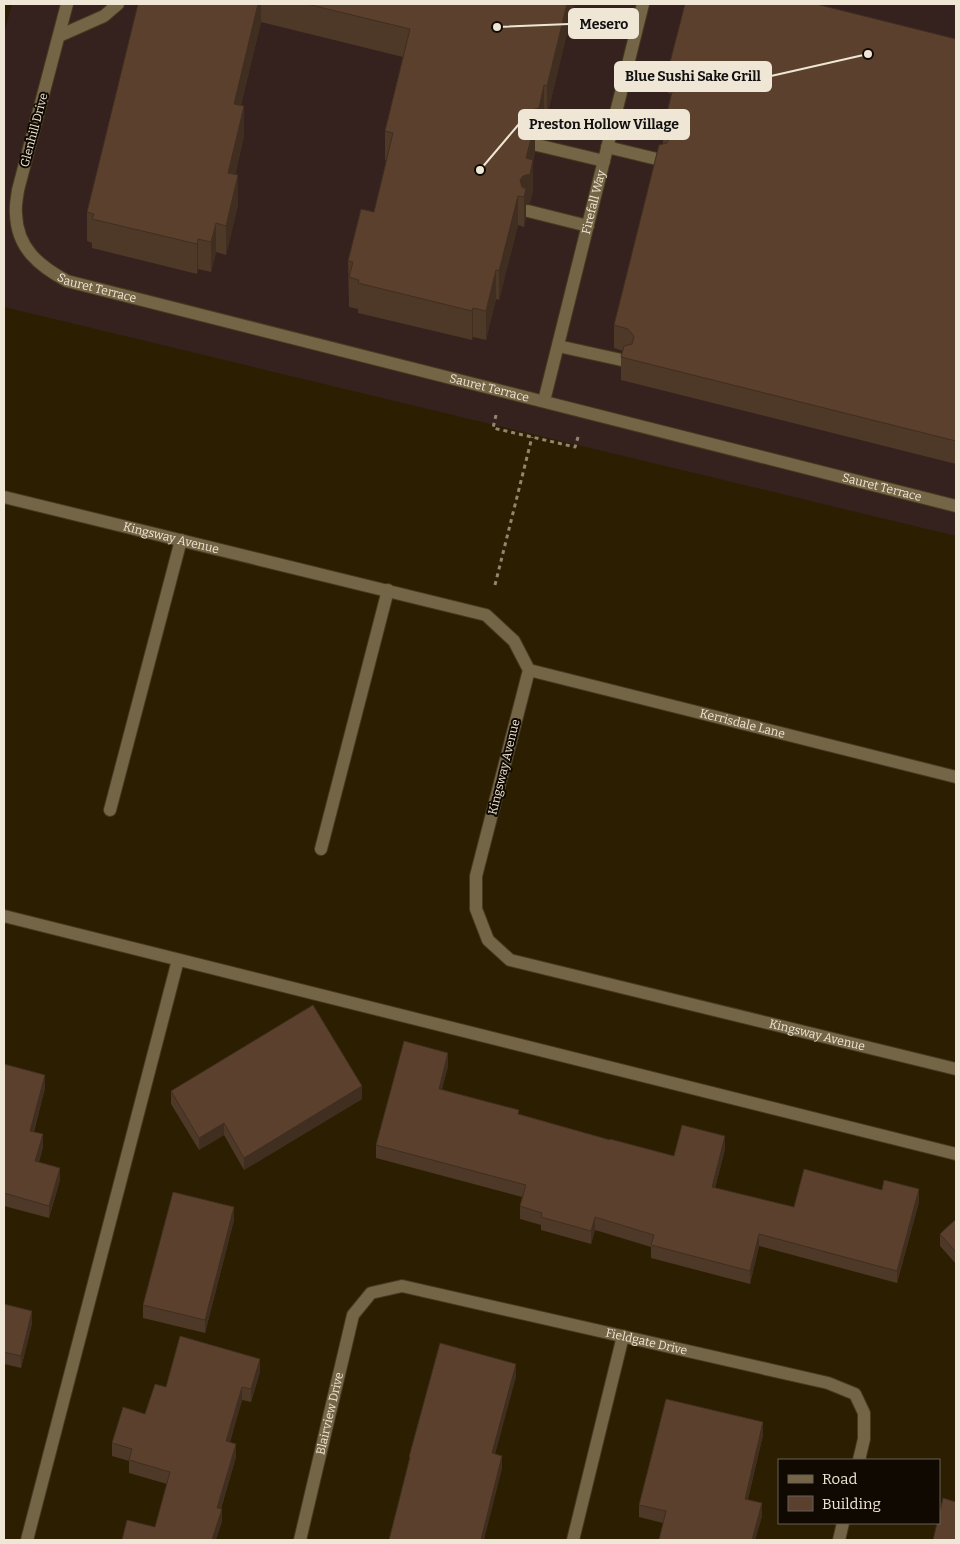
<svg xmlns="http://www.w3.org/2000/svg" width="960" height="1544" font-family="Bitter,serif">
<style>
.commercial{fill:#35221e}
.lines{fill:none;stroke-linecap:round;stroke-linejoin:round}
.lane-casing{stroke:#463a1f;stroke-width:14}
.street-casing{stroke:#463a1f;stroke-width:14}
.path{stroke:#91866f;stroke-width:3;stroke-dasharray:4 4;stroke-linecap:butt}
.lane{stroke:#746547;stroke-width:12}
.street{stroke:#746547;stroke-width:12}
.wall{fill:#4e3827}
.shaded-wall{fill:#402e20}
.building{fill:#5b412d;stroke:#402e20}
.labels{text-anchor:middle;stroke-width:4;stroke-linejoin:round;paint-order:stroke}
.street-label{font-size:12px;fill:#efe6d5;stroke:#0f0901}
.leader{fill:none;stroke:#efe6d5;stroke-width:2}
.callout-dot{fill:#efe6d5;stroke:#0f0901;stroke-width:2}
.callout{fill:#efe6d5;stroke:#efe6d5;stroke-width:2}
.callout-label{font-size:14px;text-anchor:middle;font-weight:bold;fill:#111}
</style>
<rect width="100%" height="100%" fill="#2b1e01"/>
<!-- commercial -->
<path class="commercial" d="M12 4H956V536L4 307V33Z"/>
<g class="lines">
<defs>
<g id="lane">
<path id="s1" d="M67 4 18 190C17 198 15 206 16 214 17 248 39 266 67 281L956 506"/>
<path d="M59 36 104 16 118 4"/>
<path d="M537 145 604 161"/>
<path d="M607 147 661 160"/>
<path d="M528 211 588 226"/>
<path d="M558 346 626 361"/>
<path id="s2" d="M544 401 643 4"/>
<path id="s3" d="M4 497 486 615 514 641 529 670 476 876V909L488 940 510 960 956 1069"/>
<path id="s4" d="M529 670 956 777"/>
<path d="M110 810 181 540"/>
<path d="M321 849 388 590"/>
<path d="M4 916 956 1154"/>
<path d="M27 1540 178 960"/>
<path d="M573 1540 623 1336"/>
</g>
<g id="street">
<path id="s5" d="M300 1540 353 1315 371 1293 402 1286 828 1383 855 1394 864 1413V1439L859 1460"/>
<path d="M839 1540 843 1523"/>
</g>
</defs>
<!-- lane casing -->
<use href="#lane" class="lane-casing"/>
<!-- street casing -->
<use href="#street" class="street-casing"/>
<!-- path -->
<g class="path">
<path d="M496 415 493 428 575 447 579 434"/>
<path d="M495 585 532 437"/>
</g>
<!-- lane -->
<use href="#lane" class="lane"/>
<!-- street -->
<use href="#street" class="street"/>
</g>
<!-- wall -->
<g class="wall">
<path d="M138 4H574L547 116 544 115 539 137 535 138V153L533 161V190L530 203 526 204V219L524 227 518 225 499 300 496 299 486 340 473 337 472 340 358 313V309L349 307 348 261 374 212 387 161 385 160V131L403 57 261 22 241 105 244 136 235 175 238 205 226 255 216 252 211 272 198 269 197 274 92 248V243L87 241V212Z"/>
<path d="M956 39V464L621 380V357L623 351 614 348V325L663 144V129L671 94 668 93V70Z"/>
<path d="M4 1064 45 1088 34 1132 43 1147 39 1162 60 1180 49 1218 4 1206Z"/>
<path d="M448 1066 442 1089 519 1114 610 1140 674 1156 725 1149 715 1188 794 1207 919 1202 897 1283 759 1246 750 1284 651 1258V1247L595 1230 591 1244 541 1230V1225L520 1219V1206L522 1197 376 1158V1145Z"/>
<path d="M171 1091 362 1099 244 1170 224 1135 199 1150 171 1104Z"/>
<path d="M956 1219V1264L940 1246V1234Z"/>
<path d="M234 1220 205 1333 143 1318V1305Z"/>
<path d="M4 1304 32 1324 21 1368 4 1364Z"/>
<path d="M260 1372 251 1402 242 1400 230 1442 236 1457 221 1509 222 1522 122 1540 155 1527 167 1484 129 1473V1461L112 1456V1443L145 1414 166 1387Z"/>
<path d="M763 1435 748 1499 762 1516 755 1540H659L663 1523 639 1517V1505Z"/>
</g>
<!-- shaded-wall -->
<g class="shaded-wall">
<path d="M258 4H261V22L234 133V104Z"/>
<path d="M567 4H574L547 116V86Z"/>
<path d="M544 85V115L539 137 535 138V153L533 161V190L530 203 526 204V219L524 227V197L520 180 526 158 529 114Z"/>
<path d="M244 106V136L228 202V173Z"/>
<path d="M238 175V205L226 255V226Z"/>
<path d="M518 196V225L499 300V271Z"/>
<path d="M216 223V252L211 272V242Z"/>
<path d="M198 239V269L197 274V244Z"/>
<path d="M496 270V299L486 340V311Z"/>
<path d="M473 308V337L472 340V311Z"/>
<path d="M448 1053V1066L439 1101V1089Z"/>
<path d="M45 1075V1088L30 1144V1131Z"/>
<path d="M362 1086V1099L244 1170V1158Z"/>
<path d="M224 1123V1135L199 1150V1138Z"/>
<path d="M43 1134V1147L35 1173V1161Z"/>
<path d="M725 1136V1149L712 1200V1187Z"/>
<path d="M60 1168V1180L49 1218V1206Z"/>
<path d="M919 1189V1202L897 1283V1271Z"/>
<path d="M234 1207V1220L205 1333V1320Z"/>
<path d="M595 1217V1230L591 1244V1231Z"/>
<path d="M759 1234V1246L750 1284V1271Z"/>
<path d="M32 1311V1324L21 1368V1356Z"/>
<path d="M260 1359V1372L251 1402V1389Z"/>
<path d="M516 1364V1377L492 1466V1453Z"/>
<path d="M242 1387V1400L226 1454V1441Z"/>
<path d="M763 1422V1435L745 1511V1499Z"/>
<path d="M236 1444V1457L217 1520V1508Z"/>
<path d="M502 1456V1469L484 1540H481Z"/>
<path d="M762 1503V1516L755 1540H752Z"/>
<path d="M222 1509V1522L216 1540H212Z"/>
</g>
<!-- building -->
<g class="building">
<path d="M138 4H258L234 104 244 106 228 173 238 175 226 226 216 223 211 242 198 239 197 244 92 219 94 214 87 212Z"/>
<path d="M307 4H567L547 86 544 85 539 108 531 110 529 114 531 121 535 123 526 158 533 160 530 174 523 176 520 180 522 187 526 189 524 197 518 196 499 271 496 270 486 311 473 308 472 311 358 283 359 280 349 277 353 262 348 261 361 209 374 212 393 133 385 131 410 29Z"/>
<path d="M685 4H816L956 39V441L621 357 624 346 632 344 634 336 628 329 614 325 659 145 667 143 669 139 667 132 663 129 677 72 668 70Z"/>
<path d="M313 1005 362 1086 244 1158 224 1123 199 1138 171 1091Z"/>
<path d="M404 1041 448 1053 439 1089 519 1110 518 1114 610 1140V1139L674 1156 682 1125 725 1136 712 1187 794 1207 804 1169 882 1190 884 1180 919 1189 897 1271 759 1234 750 1271 651 1245 654 1235 595 1217 591 1231 541 1217 542 1213 520 1206 526 1185 376 1145Z"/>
<path d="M4 1064 45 1075 30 1131 43 1134 35 1161 60 1168 49 1206 4 1193Z"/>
<path d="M173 1192 234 1207 205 1320 143 1305Z"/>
<path d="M956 1219V1252L940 1234Z"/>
<path d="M4 1304 32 1311 21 1356 4 1352Z"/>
<path d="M180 1336 260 1359 251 1389 242 1387 226 1441 236 1444 217 1508 222 1509 212 1540H122L127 1520 155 1527 170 1472 129 1460 132 1449 112 1443 123 1407 145 1414 155 1384 166 1387Z"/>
<path d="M440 1343 516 1364 492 1453 502 1456 481 1540H389L410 1457H409Z"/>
<path d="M666 1399 763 1422 745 1499 762 1503 752 1540H659L666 1511 639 1505Z"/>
<path d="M943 1498 956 1502V1540H933L937 1523H939V1516Z"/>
</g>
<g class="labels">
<!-- street labels -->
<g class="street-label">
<text transform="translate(34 130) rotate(-75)" y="4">Glenhill Drive</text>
<text dy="4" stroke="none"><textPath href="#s2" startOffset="205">Firefall Way</textPath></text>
<text dy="4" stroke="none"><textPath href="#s1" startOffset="336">Sauret Terrace</textPath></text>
<text dy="4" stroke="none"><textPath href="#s1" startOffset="741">Sauret Terrace</textPath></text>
<text dy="4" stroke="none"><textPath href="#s1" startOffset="1146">Sauret Terrace</textPath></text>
<text dy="4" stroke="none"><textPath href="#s3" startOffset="172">Kingsway Avenue</textPath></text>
<text dy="4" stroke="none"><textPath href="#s4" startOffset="220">Kerrisdale Lane</textPath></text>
<text transform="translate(504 767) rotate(-76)" y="4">Kingsway Avenue</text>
<text dy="4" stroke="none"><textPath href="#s3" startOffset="1192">Kingsway Avenue</textPath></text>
<text dy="4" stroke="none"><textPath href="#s5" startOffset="542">Fieldgate Drive</textPath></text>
<text dy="4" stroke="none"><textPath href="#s5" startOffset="130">Blairview Drive</textPath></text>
</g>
</g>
<!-- callouts -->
<path class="leader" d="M497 27L569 24M868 54L771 76M480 170L519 124"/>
<g class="callout-dot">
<circle cx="497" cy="27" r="5"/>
<circle cx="868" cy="54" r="5"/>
<circle cx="480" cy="170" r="5"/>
</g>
<g class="callout">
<rect x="569" y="9" width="69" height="29" rx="5"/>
<rect x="615" y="62" width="156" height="29" rx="5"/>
<rect x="519" y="110" width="170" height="29" rx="5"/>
</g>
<g class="callout-label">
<text x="604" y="29">Mesero</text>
<text x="693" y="81">Blue Sushi Sake Grill</text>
<text x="604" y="129">Preston Hollow Village</text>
</g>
<!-- border -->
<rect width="960" height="1544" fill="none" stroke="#efe6d5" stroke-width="10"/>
<!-- legend -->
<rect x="778" y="1459" width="162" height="65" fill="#0f0901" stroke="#696156"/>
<rect x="788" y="1475" width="25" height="8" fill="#746547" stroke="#696156"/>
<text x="822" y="1484" font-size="15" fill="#efe6d5">Road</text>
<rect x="788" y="1496" width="25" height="15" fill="#5b412d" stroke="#696156"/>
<text x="822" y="1509" font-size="15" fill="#efe6d5">Building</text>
</svg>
